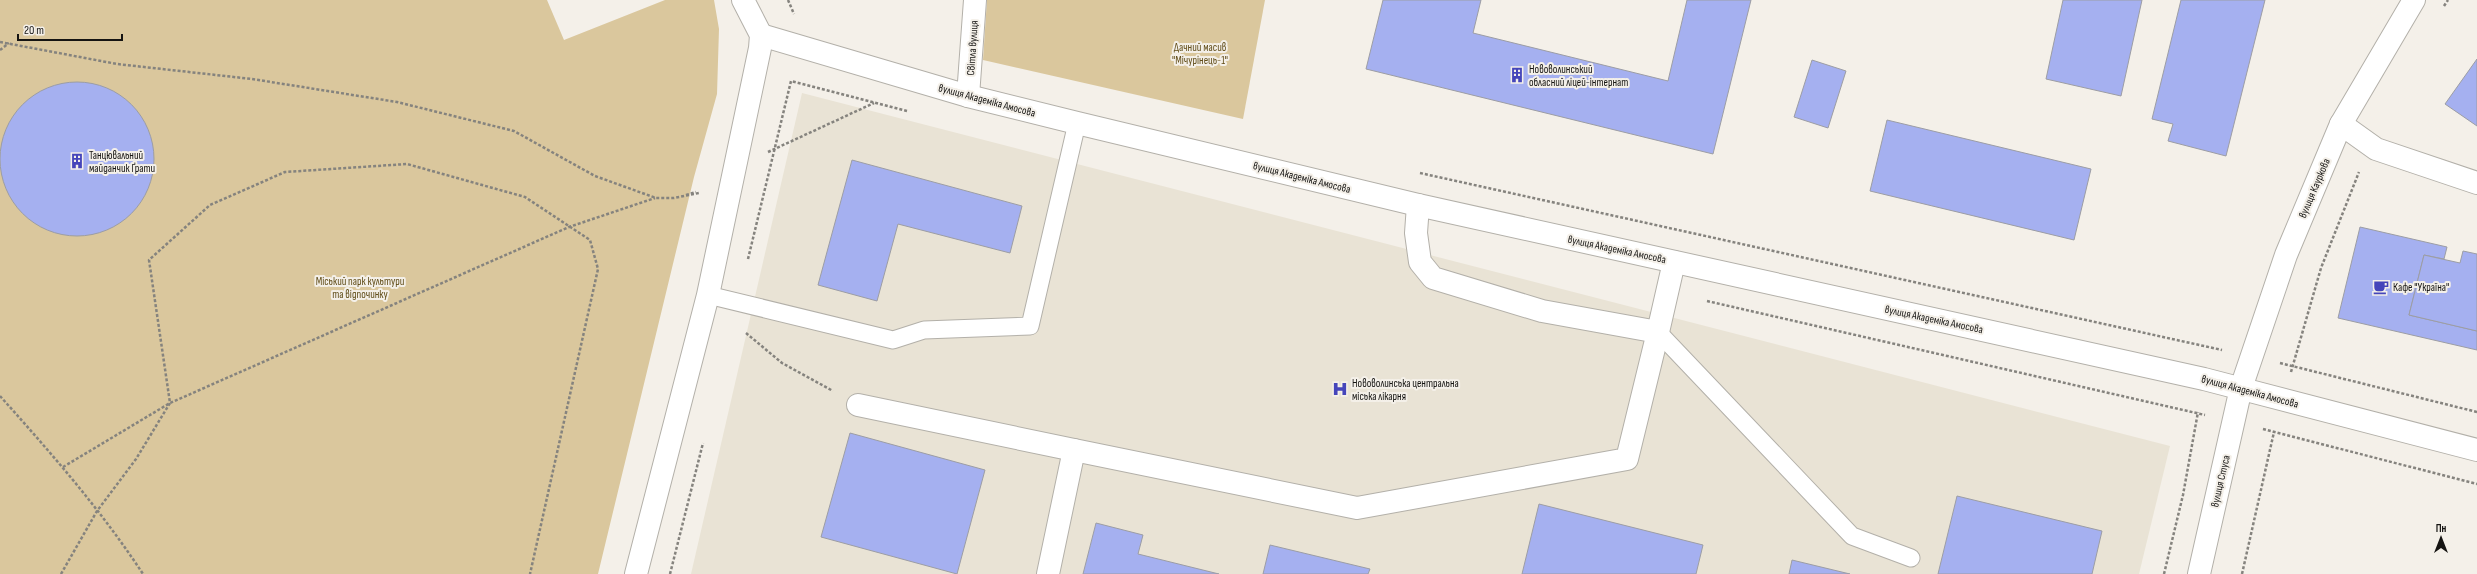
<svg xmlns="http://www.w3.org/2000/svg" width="2477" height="574" font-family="'Sofia Sans Condensed',sans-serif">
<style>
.built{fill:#e9e3d5}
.green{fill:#dac79d}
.building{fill:#a5b0f0;stroke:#9c9da4}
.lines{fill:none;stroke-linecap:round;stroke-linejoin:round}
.service-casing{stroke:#b3b0a9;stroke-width:19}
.minor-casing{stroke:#b3b0a9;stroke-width:24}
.tertiary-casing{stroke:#b3b0a9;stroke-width:24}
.path{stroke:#85837e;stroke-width:2.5;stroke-dasharray:3 2;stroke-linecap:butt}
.service{stroke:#fff;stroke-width:17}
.minor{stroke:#fff;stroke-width:22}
.tertiary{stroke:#fff;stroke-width:22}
.labels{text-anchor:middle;stroke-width:4;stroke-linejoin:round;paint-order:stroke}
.park-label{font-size:11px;fill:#614d19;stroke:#f4f0e9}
.street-label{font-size:11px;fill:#151412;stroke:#f4f0e9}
.poi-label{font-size:11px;fill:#151412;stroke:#f4f0e9;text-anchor:start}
</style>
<rect width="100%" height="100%" fill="#f4f0e9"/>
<!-- built -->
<path class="built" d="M802 93 2170 446 2139 574H691Z"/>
<!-- green -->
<g class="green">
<path d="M0 0H547L564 40 665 0H714L719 29 717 94 694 177 598 574H0Z"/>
<path d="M987 0H1265L1243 119 983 60Z"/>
</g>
<!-- building -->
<g class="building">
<path d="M1383 0H1481L1473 33 1668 81 1687 0H1751L1713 154 1366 69Z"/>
<path d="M2063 0H2142L2121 96 2046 79Z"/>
<path d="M2181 0H2265L2226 156 2168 141 2173 124 2152 119Z"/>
<path d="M2477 59V126L2445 104Z"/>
<path d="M1812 60 1846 71 1828 128 1794 117Z"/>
<circle cx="77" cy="159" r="77"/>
<path d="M1887 120 2091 169 2074 240 1870 191Z"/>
<path d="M852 160 1022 206 1010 253 898 224 877 301 818 285Z"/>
<path d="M2360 227 2447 247 2444 259 2424 255 2409 315 2477 331V350L2338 318Z"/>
<path d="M2463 251 2477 254V331L2409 315 2424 255 2460 263Z"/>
<path d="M850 433 985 470 957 574 821 537Z"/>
<path d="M1957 496 2102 531 2092 574H1938Z"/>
<path d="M1539 504 1703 545 1696 574H1522Z"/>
<path d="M1096 523 1143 535 1138 554 1219 574H1083Z"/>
<path d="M1270 545 1370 569 1368 574H1263Z"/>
<path d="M1792 560 1850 574H1789Z"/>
</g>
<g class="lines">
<defs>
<g id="service">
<path d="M708 295 893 340 924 330 1030 326 1077 123"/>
<path d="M1658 332 1852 536 1911 558"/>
</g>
<g id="minor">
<path d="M761 35 968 96 1077 123 1418 205 2204 379 2477 450"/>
<path d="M968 96 975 0"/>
<path d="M2341 124 2376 149 2477 183"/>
<path d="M1418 205 1416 233 1420 262 1433 278 1542 311 1658 332 1674 262"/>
<path d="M858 405 1074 450"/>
<path d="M1048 574 1074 450 1357 508 1627 459 1658 332"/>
</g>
<g id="tertiary">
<path d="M636 574 708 295 760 48 761 35 743 0"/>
<path d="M2199 574 2241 388 2286 255 2341 124 2414 0"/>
</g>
</defs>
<!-- service casing -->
<use href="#service" class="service-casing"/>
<!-- minor casing -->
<use href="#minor" class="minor-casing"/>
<!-- tertiary casing -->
<use href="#tertiary" class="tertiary-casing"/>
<!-- path -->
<g class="path">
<path d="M788 0 794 14"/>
<path d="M2444 6 2448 0"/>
<path d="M0 42 117 64 252 79 397 102 514 131 595 176 656 198H674L699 193"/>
<path d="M0 50 9 43"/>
<path d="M768 152 874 103"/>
<path d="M1420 173 2222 350"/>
<path d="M686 195 696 192"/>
<path d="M748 259 791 81 907 111"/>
<path d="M1707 301 2205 415"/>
<path d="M746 333 782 363 833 391"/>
<path d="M2280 363 2477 412"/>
<path d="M2291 372 2321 268 2359 172"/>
<path d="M0 396C51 453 101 510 143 574"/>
<path d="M2263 429 2477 484"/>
<path d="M63 467 170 403 569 227 655 198"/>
<path d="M61 574 97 511 136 459 170 403 149 260 210 205 285 172 407 164 525 197 590 240 598 269 530 574"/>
<path d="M670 574 703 443"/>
<path d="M2164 574 2183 495 2198 412"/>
<path d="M2242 574 2274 432"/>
</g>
<!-- service -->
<use href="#service" class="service"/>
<!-- minor -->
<use href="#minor" class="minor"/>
<!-- tertiary -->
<use href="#tertiary" class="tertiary"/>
</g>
<!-- icons -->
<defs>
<symbol id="building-bare" viewBox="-9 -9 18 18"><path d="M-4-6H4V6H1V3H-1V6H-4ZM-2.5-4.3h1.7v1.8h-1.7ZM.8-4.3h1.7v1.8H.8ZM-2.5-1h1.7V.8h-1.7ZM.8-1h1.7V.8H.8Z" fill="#4545ba" stroke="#f4f0e9" stroke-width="2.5" paint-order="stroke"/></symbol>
<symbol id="cafe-bare" viewBox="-9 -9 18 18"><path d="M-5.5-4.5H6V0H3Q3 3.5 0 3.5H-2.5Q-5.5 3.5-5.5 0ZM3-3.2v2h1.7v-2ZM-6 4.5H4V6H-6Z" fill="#4545ba" stroke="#f4f0e9" stroke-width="2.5" paint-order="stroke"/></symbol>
<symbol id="hospital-bare" viewBox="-9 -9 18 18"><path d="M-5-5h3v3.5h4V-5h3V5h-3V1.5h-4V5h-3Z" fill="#4545ba" stroke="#f4f0e9" stroke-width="2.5" paint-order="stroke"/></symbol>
</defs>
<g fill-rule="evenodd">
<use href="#building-bare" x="1506" y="64" width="22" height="22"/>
<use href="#building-bare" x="66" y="150" width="22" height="22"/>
<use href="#cafe-bare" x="2370" y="276" width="22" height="22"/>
<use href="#hospital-bare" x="1329" y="378" width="22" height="22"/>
</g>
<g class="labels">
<!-- park labels -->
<g class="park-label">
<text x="1200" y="51">Дачний масив<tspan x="1200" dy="13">"Мічурінець-1"</tspan></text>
<text x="360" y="285">Міський парк культури<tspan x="360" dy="13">та відпочинку</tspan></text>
</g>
<!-- street labels -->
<g class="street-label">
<text transform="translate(972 48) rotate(-86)" y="4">Світла вулиця</text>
<text transform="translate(987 100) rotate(15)" y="4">вулиця Академіка Амосова</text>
<text transform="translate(1302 177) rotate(14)" y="4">вулиця Академіка Амосова</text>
<text transform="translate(2314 188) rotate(-67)" y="4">вулиця Кауркова</text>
<text transform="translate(1617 249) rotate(12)" y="4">вулиця Академіка Амосова</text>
<text transform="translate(1934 319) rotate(12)" y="4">вулиця Академіка Амосова</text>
<text transform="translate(2250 391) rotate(15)" y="4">вулиця Академіка Амосова</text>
<text transform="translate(2220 481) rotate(-77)" y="4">вулиця Стуса</text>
</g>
<!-- poi labels -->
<g class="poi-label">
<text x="1529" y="73">Нововолинський<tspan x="1529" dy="13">обласний ліцей-інтернат</tspan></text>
<text x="89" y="159">Танцювальний<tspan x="89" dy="13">майданчик Ґрати</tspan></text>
<text x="2393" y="291">Кафе "Україна"</text>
<text x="1352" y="387">Нововолинська центральна<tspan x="1352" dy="13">міська лікарня</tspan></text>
</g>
</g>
<!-- north arrow -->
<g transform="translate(2441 538)" stroke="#f4f0e9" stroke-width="3" paint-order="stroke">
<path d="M0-3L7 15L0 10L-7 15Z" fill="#151412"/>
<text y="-6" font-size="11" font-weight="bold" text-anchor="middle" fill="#151412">Пн</text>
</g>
<!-- scale -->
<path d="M18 34v6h104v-6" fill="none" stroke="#151412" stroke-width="2"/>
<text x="24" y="34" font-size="12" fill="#151412" stroke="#f4f0e9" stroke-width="3" paint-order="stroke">20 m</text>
</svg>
